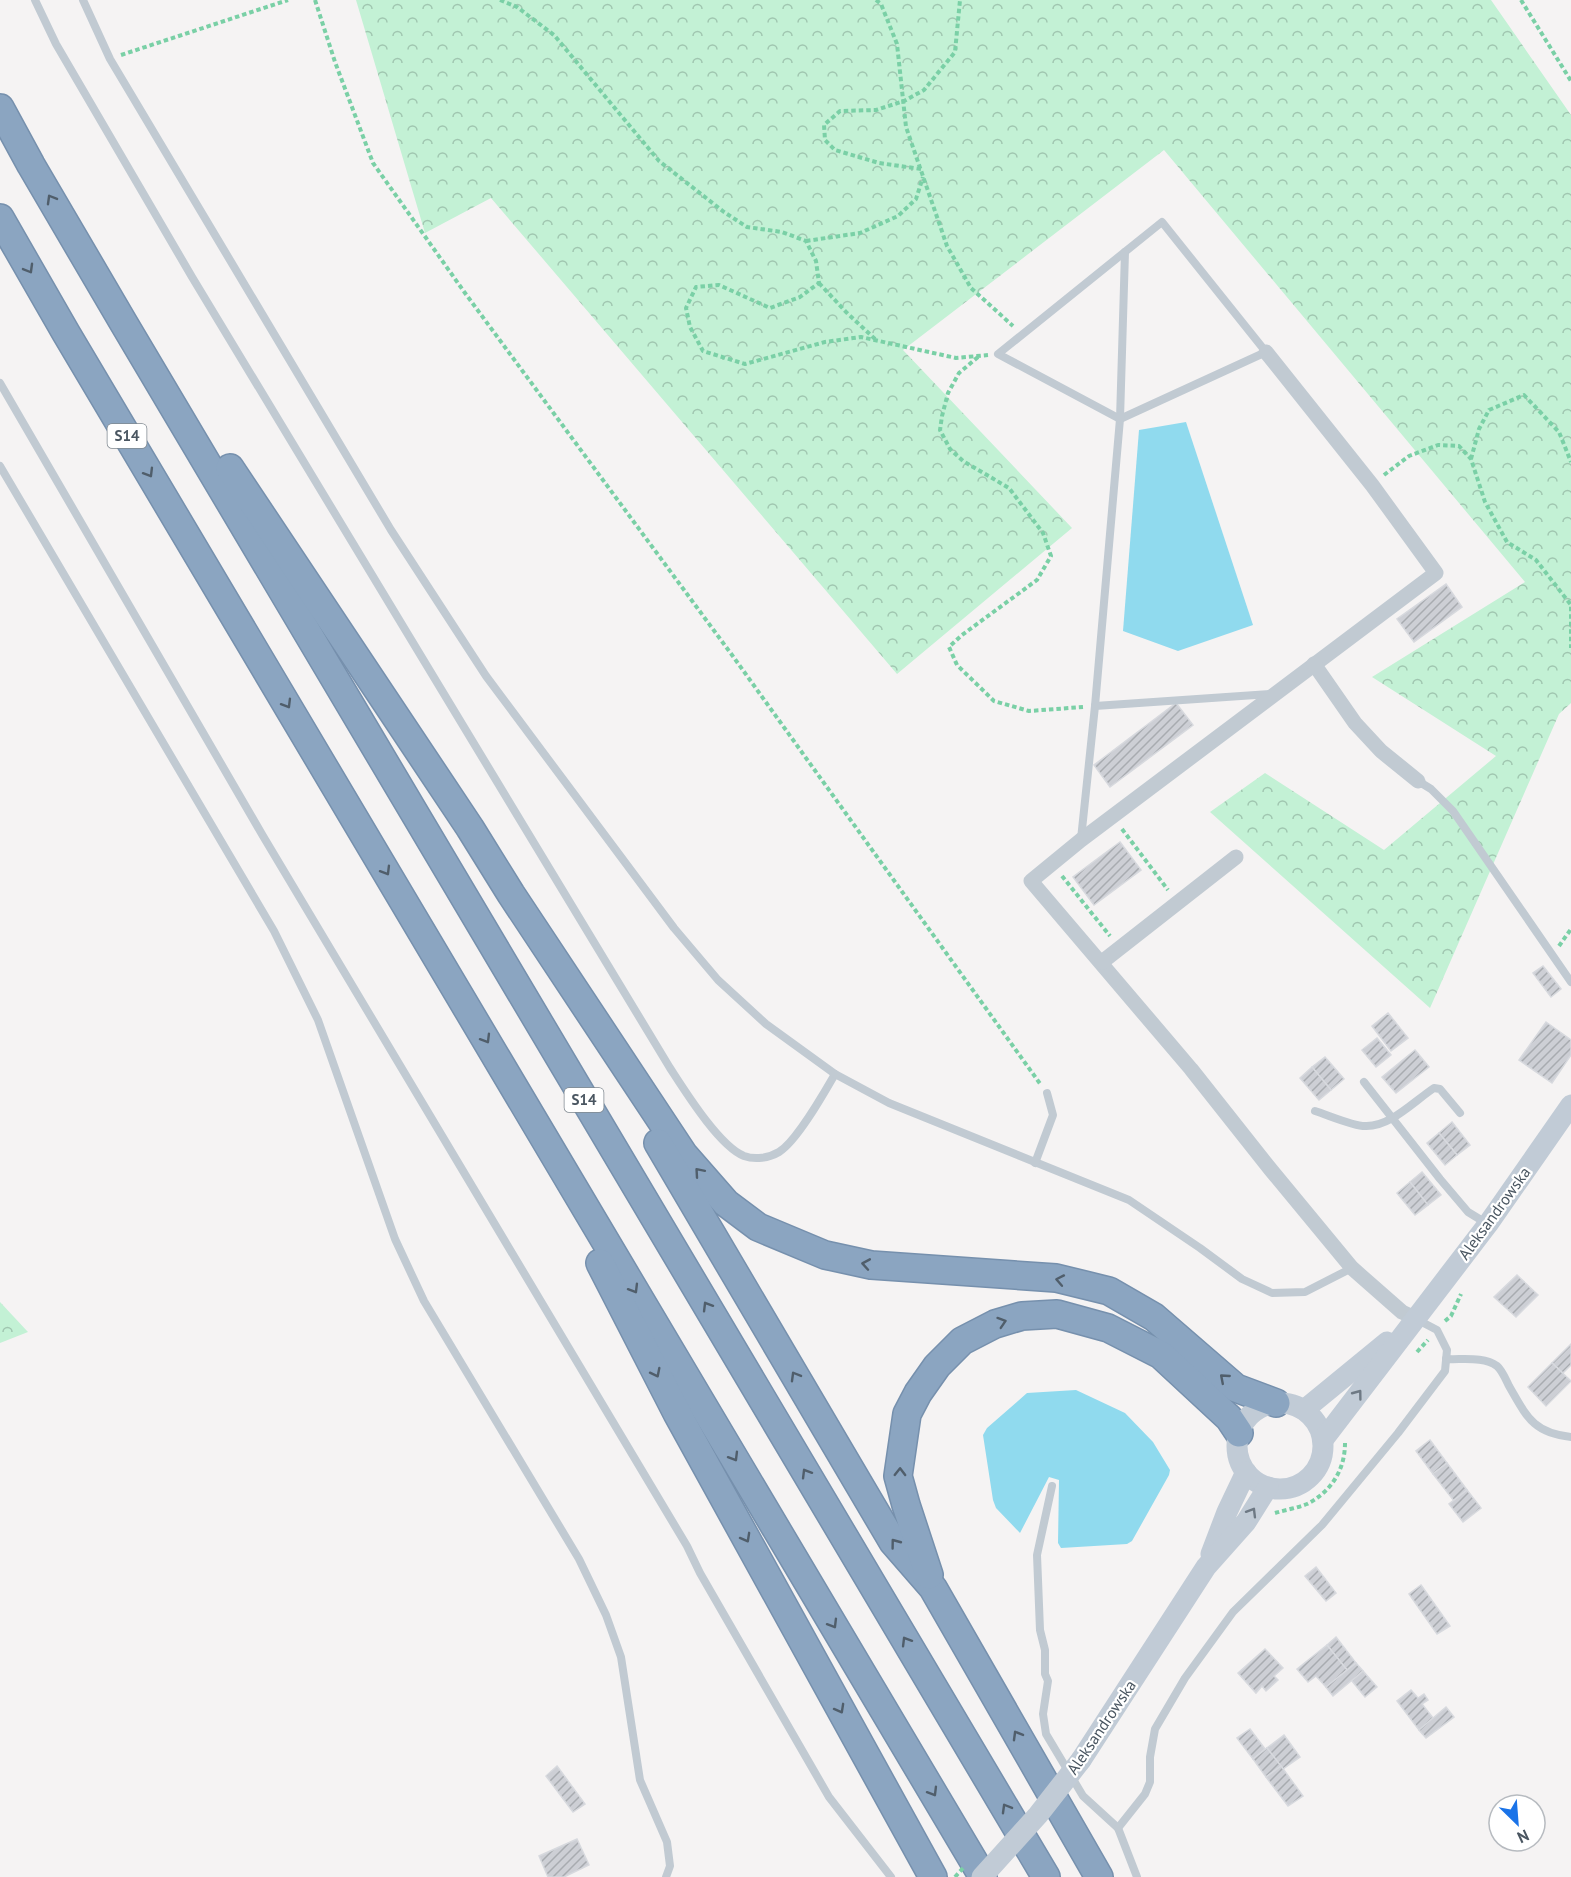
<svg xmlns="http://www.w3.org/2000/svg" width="1571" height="1877" font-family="'PT Sans',sans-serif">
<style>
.forest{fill:url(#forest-crowns)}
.water{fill:#90daee}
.building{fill:url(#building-hatch);stroke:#d7d9de;stroke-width:1.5}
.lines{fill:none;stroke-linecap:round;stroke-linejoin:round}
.motorway-casing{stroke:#7690ad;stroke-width:30}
.path{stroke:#7ad0a6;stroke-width:4;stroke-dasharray:4.5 3;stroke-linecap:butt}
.service{stroke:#c1cad2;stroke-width:8}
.minor{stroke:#c1cad2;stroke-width:15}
.secondary{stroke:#c1cbd6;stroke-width:21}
.motorway{stroke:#8ba5c1;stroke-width:27}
.path-bridge{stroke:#7ad0a6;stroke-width:4;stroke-dasharray:4.5 3;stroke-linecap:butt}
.secondary-bridge{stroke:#c1cbd6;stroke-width:21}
.oneway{stroke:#505e6b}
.oneway2{stroke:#6e7984}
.labels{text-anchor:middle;stroke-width:4.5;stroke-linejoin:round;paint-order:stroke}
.shield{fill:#fff;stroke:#808990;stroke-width:1.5}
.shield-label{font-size:15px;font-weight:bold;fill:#4a5661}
.street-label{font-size:16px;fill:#4a5661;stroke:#fff}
</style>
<defs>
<pattern id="forest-crowns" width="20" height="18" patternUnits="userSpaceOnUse" patternTransform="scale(1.5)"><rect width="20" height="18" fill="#c3f1d5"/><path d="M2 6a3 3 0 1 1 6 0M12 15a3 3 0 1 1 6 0" fill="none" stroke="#a0c6b0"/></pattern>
<pattern id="building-hatch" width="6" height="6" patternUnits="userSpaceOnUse" patternTransform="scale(1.5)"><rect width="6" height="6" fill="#cdcfd5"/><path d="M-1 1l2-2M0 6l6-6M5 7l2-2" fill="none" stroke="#a8abb0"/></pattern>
</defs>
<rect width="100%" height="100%" fill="#f5f3f3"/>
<!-- forest -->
<g class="forest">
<path d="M356 0H1491L1571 115V703L1559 714 1430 1008 1210 812 1265 773 1384 850 1496 756 1372 677 1525 582 1164 150 903 350 1072 528 897 674 491 198 425 233Z"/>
<path d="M0 1302 28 1332 0 1343Z"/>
</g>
<!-- water -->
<g class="water">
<path d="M1186 422 1253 625 1178 651 1123 631 1139 430Z"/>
<path d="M1076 1390 1125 1413 1153 1442 1170 1470 1169 1475 1132 1541 1127 1544 1061 1548 1058 1543 1059 1480 1049 1477 1020 1533 996 1508 993 1500 983 1435 987 1428 1027 1393Z"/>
</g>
<!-- building -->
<g class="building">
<path d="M1446 584 1462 607 1414 642 1397 619Z"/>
<path d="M1176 703 1193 725 1110 787 1094 765Z"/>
<path d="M1120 842 1141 870 1094 905 1073 877Z"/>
<path d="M1543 966 1561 989 1551 997 1533 973Z"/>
<path d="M1388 1013 1408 1038 1391 1051 1372 1026Z"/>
<path d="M1546 1022 1571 1040V1055L1552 1083 1519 1060Z"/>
<path d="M1377 1038 1391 1055 1376 1067 1362 1050Z"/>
<path d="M1415 1050 1429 1067 1396 1093 1382 1077Z"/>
<path d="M1325 1057 1344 1079 1331 1090 1312 1067Z"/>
<path d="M1312 1067 1331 1090 1319 1100 1300 1078Z"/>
<path d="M1452 1122 1470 1145 1457 1155 1439 1133Z"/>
<path d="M1439 1133 1457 1155 1445 1165 1427 1143Z"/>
<path d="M1422 1172 1441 1195 1428 1205 1410 1182Z"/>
<path d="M1410 1182 1428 1205 1415 1215 1397 1193Z"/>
<path d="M1517 1275 1538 1295 1516 1317 1494 1297Z"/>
<path d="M1571 1344V1365L1563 1373 1552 1363Z"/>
<path d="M1552 1363 1571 1381 1546 1406 1528 1387Z"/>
<path d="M1430 1440 1447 1463 1433 1474 1416 1451Z"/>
<path d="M1447 1463 1467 1490 1454 1501 1433 1474Z"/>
<path d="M1467 1490 1481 1508 1463 1522 1449 1504Z"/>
<path d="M1316 1567 1336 1593 1326 1601 1305 1576Z"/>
<path d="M1421 1585 1450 1626 1437 1634 1409 1594Z"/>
<path d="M1336 1637 1356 1663 1347 1670 1327 1645Z"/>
<path d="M1327 1645 1347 1670 1326 1687 1316 1676 1308 1682 1297 1669Z"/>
<path d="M1265 1649 1283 1668 1274 1676 1278 1680 1266 1691 1262 1686 1256 1693 1238 1673Z"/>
<path d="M1356 1663 1363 1671 1333 1696 1326 1687Z"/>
<path d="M1363 1671 1377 1687 1365 1697 1352 1681Z"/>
<path d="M1411 1690 1418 1698 1424 1694 1428 1700 1422 1704 1433 1718 1419 1730 1397 1701Z"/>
<path d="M1446 1707 1454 1717 1426 1738 1419 1730Z"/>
<path d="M1250 1729 1265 1749 1253 1759 1237 1738Z"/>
<path d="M1284 1735 1300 1757 1283 1769 1267 1748Z"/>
<path d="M1267 1748 1281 1766 1266 1777 1253 1759Z"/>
<path d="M557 1766 585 1804 573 1812 546 1776Z"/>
<path d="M1281 1766 1303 1796 1288 1806 1266 1777Z"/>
<path d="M577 1839 589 1865 564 1877H548L539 1856Z"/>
</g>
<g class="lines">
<defs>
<g id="motorway">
<path d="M0 108 31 165 123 322 1046 1877"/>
<path d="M0 218 66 333 983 1877"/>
<path d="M230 468 470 828 511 894 684 1155 726 1203 758 1227 825 1255 871 1265 1056 1278 1109 1291 1154 1317 1236 1388 1276 1403"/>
<path d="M658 1143 893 1542 933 1588 1099 1877"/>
<path d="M600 1263 677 1413 933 1877"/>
<path d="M929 1575 906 1505 898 1476 907 1414 918 1393 937 1366 962 1341 995 1324 1022 1316 1057 1314 1108 1328 1161 1355 1229 1418 1239 1433"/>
</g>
</defs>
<!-- motorway casing -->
<use href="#motorway" class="motorway-casing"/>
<!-- path -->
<g class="path">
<path d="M315 0 335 62 373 163 465 293 732 655 1041 1085"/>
<path d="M500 0 517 7 554 35 659 161 724 212 747 227 782 232 806 241 816 261 819 283 800 297 770 308 719 285 696 287 686 308 690 327 703 351 745 364 825 342 861 337 956 358 988 355"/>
<path d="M876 0 881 4 897 44 906 127 947 246 971 288 1013 326"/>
<path d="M1521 0 1571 81"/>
<path d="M121 55 288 0"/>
<path d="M921 169 879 163 835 150 825 140 824 125 840 111 876 110 904 101 924 90 955 52 960 0"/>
<path d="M806 241 860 233 898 216 916 199 923 177"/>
<path d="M819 283 846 312 875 339"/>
<path d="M978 357 959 373 948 393 942 416 940 430 950 449 963 461 1009 488 1043 533 1051 556 1037 580 962 635 949 647 957 665 994 701 1029 711 1083 707"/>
<path d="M1471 459 1479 429 1489 410 1524 395 1559 432 1571 462"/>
<path d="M1384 475 1409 456 1438 445 1459 446 1471 459 1485 502 1507 542 1536 560 1571 605V648"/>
<path d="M1122 829 1168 890"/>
<path d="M1062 876 1110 936"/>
<path d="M1559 946 1571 929"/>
<path d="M1445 1321 1451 1316 1461 1294"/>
<path d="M1417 1352 1428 1340"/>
<path d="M1275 1513C1285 1510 1297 1508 1307 1504 1331 1492 1345 1470 1345 1443"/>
</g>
<!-- service -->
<g class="service">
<path d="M35 0 56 44 192 277 670 1068C685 1091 719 1146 744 1156 755 1160 769 1158 779 1152 797 1141 824 1093 835 1074"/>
<path d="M83 0 110 59 391 530 486 676 674 928 718 980 766 1024 835 1074 889 1103 1129 1200 1200 1248 1242 1279 1272 1293 1305 1292 1352 1268"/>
<path d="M1162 222 1266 352 1120 419 998 354Z"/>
<path d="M0 383 263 836 687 1546 700 1573 829 1797 891 1877"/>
<path d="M0 466 274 931 318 1020 395 1239 424 1301 579 1559 606 1615 621 1657 640 1780 667 1842 670 1866 666 1877"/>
<path d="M1095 706 1270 694"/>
<path d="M1418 781 1431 789 1453 811 1571 982"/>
<path d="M1081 839 1095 706 1120 419 1125 252"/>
<path d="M1364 1082 1440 1179 1468 1212 1486 1223"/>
<path d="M1315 1111C1328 1115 1353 1126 1365 1126 1390 1127 1413 1102 1434 1088L1440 1089 1460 1113"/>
<path d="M1035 1163 1053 1115 1047 1093"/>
<path d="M1446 1359C1461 1360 1484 1356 1497 1366 1502 1370 1506 1380 1509 1386 1527 1417 1533 1433 1571 1437"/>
<path d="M1052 1486 1037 1555 1040 1630 1045 1650V1674L1048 1681 1043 1714 1046 1734 1083 1796 1118 1828 1137 1877"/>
<path d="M1118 1828 1145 1794 1150 1782V1757L1155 1729 1185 1678 1233 1612 1322 1525 1398 1433 1445 1371 1447 1350 1437 1330 1416 1319"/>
</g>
<!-- minor -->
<g class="minor">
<path d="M1266 352 1372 485 1436 573 1081 840 1031 881 1191 1069 1271 1170 1352 1268 1402 1312 1415 1318"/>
<path d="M1314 664 1355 723 1381 751 1418 781"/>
<path d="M1102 962 1236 857"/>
</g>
<!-- secondary -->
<g class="secondary">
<circle cx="1280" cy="1446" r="43"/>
<path d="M1304 1410 1387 1342"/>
<path d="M1323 1440 1488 1224 1571 1105"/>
<path d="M1211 1554 1227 1512 1246 1472"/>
<path d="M1081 1760 1206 1567 1246 1522 1268 1487"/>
</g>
<!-- motorway -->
<use href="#motorway" class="motorway"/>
<!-- path-bridge -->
<path class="path-bridge" d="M955 1877 964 1867"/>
<!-- secondary-bridge -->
<path class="secondary-bridge" d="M982 1877 1038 1815 1081 1760"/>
</g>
<!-- one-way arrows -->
<defs><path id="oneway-chevron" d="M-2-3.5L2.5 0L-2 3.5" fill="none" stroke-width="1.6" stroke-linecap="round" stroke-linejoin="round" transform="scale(1.5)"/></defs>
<g class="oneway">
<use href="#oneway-chevron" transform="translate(51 199) rotate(-120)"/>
<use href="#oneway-chevron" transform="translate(29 269) rotate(60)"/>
<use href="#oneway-chevron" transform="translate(149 473) rotate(59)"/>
<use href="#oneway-chevron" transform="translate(287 704) rotate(59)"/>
<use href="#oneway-chevron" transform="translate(386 871) rotate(59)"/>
<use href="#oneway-chevron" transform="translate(486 1039) rotate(59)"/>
<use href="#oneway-chevron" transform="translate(699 1172) rotate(-131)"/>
<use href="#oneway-chevron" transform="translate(866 1264) rotate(-170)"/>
<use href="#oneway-chevron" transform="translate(1060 1280) rotate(-169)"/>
<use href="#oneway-chevron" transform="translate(634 1289) rotate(59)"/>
<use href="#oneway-chevron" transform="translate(707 1306) rotate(-121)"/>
<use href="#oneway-chevron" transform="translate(1002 1322) rotate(-18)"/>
<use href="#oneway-chevron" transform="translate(656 1373) rotate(63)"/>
<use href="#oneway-chevron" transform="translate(795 1376) rotate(-120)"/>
<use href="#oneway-chevron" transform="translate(1224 1378) rotate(-139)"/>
<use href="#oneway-chevron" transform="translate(734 1457) rotate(59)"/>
<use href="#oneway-chevron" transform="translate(900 1472) rotate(-89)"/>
<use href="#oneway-chevron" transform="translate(806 1473) rotate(-121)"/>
<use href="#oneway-chevron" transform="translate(746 1538) rotate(61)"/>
<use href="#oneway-chevron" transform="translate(895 1543) rotate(-127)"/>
<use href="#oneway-chevron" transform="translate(833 1624) rotate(59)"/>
<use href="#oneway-chevron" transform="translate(906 1641) rotate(-121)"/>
<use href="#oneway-chevron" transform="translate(840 1709) rotate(61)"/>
<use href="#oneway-chevron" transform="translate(1017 1735) rotate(-120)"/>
<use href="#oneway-chevron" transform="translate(933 1792) rotate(59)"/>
<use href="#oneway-chevron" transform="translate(1006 1808) rotate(-120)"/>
</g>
<g class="oneway2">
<use href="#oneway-chevron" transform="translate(1358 1394) rotate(-53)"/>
<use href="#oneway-chevron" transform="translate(1252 1512) rotate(-59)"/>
</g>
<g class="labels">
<!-- shield labels -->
<g class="shield">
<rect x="107.5" y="424" width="39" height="24" rx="4.5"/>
<rect x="564.5" y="1088" width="39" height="24" rx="4.5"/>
</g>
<g class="shield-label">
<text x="127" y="441">S14</text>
<text x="584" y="1105">S14</text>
</g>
<!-- street labels -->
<g class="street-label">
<text transform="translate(1494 1213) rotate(-54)" y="6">Aleksandrowska</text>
<text transform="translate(1101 1727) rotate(-56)" y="6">Aleksandrowska</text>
</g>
</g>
<!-- north arrow -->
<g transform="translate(1517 1823) rotate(155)"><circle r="28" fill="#ffffff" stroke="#b7bbc0" stroke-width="1.5"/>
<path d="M0-4.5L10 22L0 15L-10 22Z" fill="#1a73e8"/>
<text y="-9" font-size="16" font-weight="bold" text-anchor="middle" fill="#4a5661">N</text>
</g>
</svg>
